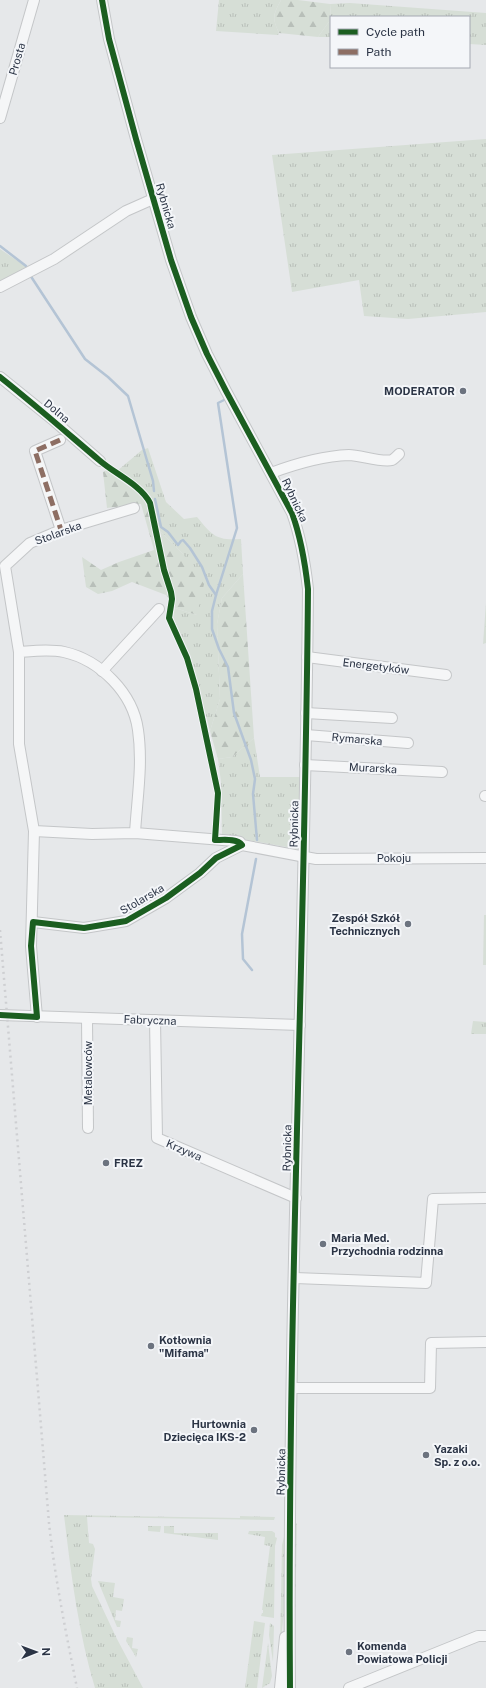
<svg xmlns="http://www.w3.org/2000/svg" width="486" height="1688" font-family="'Public Sans',sans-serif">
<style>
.grass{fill:url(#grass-tufts)}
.forest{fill:url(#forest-firs)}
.garden{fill:#d6ded6}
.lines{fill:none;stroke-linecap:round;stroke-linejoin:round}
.stream{stroke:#b4c4d5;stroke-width:2.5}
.minor-casing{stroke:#c4c6c8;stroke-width:12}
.minor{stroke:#f5f6f7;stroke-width:10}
.rail{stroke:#cecfd2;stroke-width:2.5;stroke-dasharray:2 4;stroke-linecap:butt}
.quiet{stroke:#8d6e63;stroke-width:5;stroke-dasharray:10 5;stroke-linecap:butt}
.cycleway-casing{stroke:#f4f6f9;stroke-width:8}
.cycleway{stroke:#1b5e20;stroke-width:6}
.poi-dot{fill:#6c737f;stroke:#f4f6f9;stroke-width:1.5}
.labels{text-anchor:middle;stroke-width:4;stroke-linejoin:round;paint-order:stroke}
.street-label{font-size:11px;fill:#2b3445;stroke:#f4f6f9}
.poi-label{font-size:11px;font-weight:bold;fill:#2b3445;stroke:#f4f6f9;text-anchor:start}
</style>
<defs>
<pattern id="grass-tufts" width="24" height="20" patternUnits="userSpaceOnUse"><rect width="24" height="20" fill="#d6ded6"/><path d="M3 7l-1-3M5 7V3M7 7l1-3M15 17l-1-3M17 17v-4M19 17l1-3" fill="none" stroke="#b8bfb9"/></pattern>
<pattern id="forest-firs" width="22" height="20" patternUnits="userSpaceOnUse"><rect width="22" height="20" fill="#d6ded6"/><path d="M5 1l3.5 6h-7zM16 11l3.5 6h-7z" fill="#b8bfb9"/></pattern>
</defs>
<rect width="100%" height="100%" fill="#e6e8ea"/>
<!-- grass -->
<g class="grass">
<path d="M219 0H281C273 15 272 18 279 33L278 35 216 31Z"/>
<path d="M350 3 486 13V45L469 44V17H331L330 4Z"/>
<path d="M331 19V37H318Z"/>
<path d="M486 139V312L408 319 364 316 359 280 292 292 272 155Z"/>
<path d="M0 249 28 268 0 284Z"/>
<path d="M148 448 166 502 184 519 197 517C212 535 216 541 241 539L243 574 222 598 217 624 220 699 210 731 195 674 173 617 175 608 197 615 183 554 160 531 154 504 117 471 142 450Z"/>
<path d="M254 738 260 777H300L302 850 222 835 221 782 218 759 232 757Z"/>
<path d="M473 1021 486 1022V1034H471Z"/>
<path d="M64 1515 240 1518V1516L275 1517 274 1520 87 1517 89 1543 93 1544 95 1549 91 1579 92 1586 117 1639 143 1688H95C78 1631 71 1574 64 1515Z"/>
<path d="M297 1523 294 1677 295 1524Z"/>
<path d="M148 1526H161L160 1532 148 1531Z"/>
<path d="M164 1526H174V1533H218V1540L164 1533Z"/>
<path d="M249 1531H272L275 1533V1537L277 1538 275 1546 274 1618 261 1616 262 1613H263V1610H262L270 1546 264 1545 265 1537 248 1534Z"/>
<path d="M284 1537 286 1543 284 1612 280 1649 282 1545Z"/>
<path d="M98 1581 115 1583 113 1597 124 1599 122 1611 116 1610 115 1620 121 1621 120 1627H117Z"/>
<path d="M254 1621 265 1623 257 1688H245Z"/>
<path d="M270 1623 274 1626 273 1662 269 1635Z"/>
<path d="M127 1637 133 1638 132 1648 138 1649 136 1657 126 1641Z"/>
<path d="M268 1643 272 1676 270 1683 262 1688Z"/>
</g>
<!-- forest -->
<g class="forest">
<path d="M281 0H298L330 4 331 19 318 37 279 33C272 18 273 15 281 0Z"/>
<path d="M112 467 145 491 154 504 160 531 183 554 204 584 197 615 175 608 166 595 132 582 112 591 98 594 86 587 82 557 101 570 119 562 154 550 141 504 107 508 103 472Z"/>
<path d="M243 574 254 738 232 757 218 759 210 731 220 699 217 624 222 598Z"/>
<path d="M486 603V643L483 644Z"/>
</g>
<!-- garden -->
<path class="garden" d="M484 915H486V965H483Z"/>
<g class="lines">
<!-- stream -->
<g class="stream">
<path d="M0 246 26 266"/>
<path d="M30 275 85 359 108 377 128 396 153 481 154 491"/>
<path d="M224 400 218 403 237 528 216 595 212 611V629L219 649 228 667 234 713 251 760 255 779 253 794 257 840"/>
<path d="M155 499 161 527 168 532 178 545 181 541 183 540 190 548 202 567 209 585 216 595"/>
<path d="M252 970 243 959 242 934 256 859"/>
</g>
<defs>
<g id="minor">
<path d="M102 0 109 39 136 139 171 260 191 317 207 354 226 391 292 513C301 538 305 562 308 589 305 955 287 1322 290 1688"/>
<path d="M0 118 34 0"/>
<path d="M0 287 54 259 126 211 153 199"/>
<path d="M0 377 52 419 100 461"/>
<path d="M60 440 35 451 61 530"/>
<path d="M271 473C295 464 323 456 349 455 360 455 382 463 392 460 394 459 397 456 399 454"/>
<path d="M19 652 5 566 30 543 61 530 134 508"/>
<path d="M307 657 446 675"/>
<path d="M102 671 159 609"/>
<path d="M306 713 392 718"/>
<path d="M306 735 408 743"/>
<path d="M305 765 442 772"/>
<path d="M485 796H486"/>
<path d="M34 831 31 946 37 1017"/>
<path d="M135 833C137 799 143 764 138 730 133 693 100 660 64 652 49 649 34 651 19 652V744L34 831 92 834 135 833 235 841 240 842 242 845 316 859 486 858"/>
<path d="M33 922 84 928 126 921 166 898 200 873 216 858 242 845"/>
<path d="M0 1015 300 1025"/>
<path d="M87 1018 88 1128"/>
<path d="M155 1020 157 1138 296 1198"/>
<path d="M295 1278 426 1283 433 1199 486 1198"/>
<path d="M292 1388H430L431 1343 486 1342"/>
<path d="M280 1688 285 1637"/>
<path d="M349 1688 478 1636H486"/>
</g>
</defs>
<!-- minor casing -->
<use href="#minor" class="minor-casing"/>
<!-- minor -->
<use href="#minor" class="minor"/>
<!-- rail -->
<path class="rail" d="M0 930 49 1523C55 1579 66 1633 77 1688"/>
<!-- quiet -->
<path class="quiet" d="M60 440 35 451 61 530"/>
<defs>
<g id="cycleway">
<path d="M102 0 109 39 136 139 171 260 191 317 207 354 226 391 292 513C301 538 305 562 308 589 305 955 287 1322 290 1688"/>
<path d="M0 377C34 404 66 432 99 460 115 474 141 485 150 503L164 570 171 592 172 599 169 618 187 658 196 689 214 774 218 793 215 840C223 840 237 838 242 845L216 858 200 873 166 898 126 921 84 928 33 922 31 946 37 1017 0 1015"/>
</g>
</defs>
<!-- cycleway casing -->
<use href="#cycleway" class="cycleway-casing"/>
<!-- cycleway -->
<use href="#cycleway" class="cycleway"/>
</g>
<!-- markers -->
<g class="poi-dot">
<circle cx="463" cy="391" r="4"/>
<circle cx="408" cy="924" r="4"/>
<circle cx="106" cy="1163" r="4"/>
<circle cx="323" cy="1244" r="4"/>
<circle cx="151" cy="1346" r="4"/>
<circle cx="254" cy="1430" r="4"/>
<circle cx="426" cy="1455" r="4"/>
<circle cx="349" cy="1652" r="4"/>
</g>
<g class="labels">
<!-- street labels -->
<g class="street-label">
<text transform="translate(17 59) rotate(-74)" y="4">Prosta</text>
<text transform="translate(166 206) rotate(74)" y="4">Rybnicka</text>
<text transform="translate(57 411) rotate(40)" y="4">Dolna</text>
<text transform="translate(295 500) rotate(65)" y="4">Rybnicka</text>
<text transform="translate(58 533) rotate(-20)" y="4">Stolarska</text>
<text transform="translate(376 666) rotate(7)" y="4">Energetyków</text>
<text transform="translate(357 739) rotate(5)" y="4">Rymarska</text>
<text transform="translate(373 768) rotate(3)" y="4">Murarska</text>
<text transform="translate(294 824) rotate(-89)" y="4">Rybnicka</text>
<text x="394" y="862">Pokoju</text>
<text transform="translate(142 899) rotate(-30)" y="4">Stolarska</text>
<text transform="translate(150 1020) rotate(2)" y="4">Fabryczna</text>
<text transform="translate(88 1073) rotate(-90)" y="4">Metalowców</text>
<text transform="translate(287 1148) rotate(-89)" y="4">Rybnicka</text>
<text transform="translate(184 1150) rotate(23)" y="4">Krzywa</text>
<text transform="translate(281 1472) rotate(-89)" y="4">Rybnicka</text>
</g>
<!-- poi labels -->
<g class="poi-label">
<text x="455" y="395" text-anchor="end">MODERATOR</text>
<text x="400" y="922" text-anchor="end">Zespół Szkół<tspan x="400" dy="13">Technicznych</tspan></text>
<text x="114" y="1167">FREZ</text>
<text x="331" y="1242">Maria Med.<tspan x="331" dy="13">Przychodnia rodzinna</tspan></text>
<text x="159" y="1344">Kotłownia<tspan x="159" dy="13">"Mifama"</tspan></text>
<text x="246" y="1428" text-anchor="end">Hurtownia<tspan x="246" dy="13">Dziecięca IKS-2</tspan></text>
<text x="434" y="1453">Yazaki<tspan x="434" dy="13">Sp. z o.o.</tspan></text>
<text x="357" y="1650">Komenda<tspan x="357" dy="13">Powiatowa Policji</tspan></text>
</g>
</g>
<!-- legend -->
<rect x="330" y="16" width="140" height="52" fill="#f4f6f9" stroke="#a4a8b1"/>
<rect x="338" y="29" width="20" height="6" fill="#1b5e20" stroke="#a4a8b1"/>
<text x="366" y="36" font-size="12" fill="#2b3445">Cycle path</text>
<rect x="338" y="49" width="20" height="6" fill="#8d6e63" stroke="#a4a8b1"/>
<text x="366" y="56" font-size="12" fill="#2b3445">Path</text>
<!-- north arrow -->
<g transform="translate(36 1652) rotate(89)" stroke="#f4f6f9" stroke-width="3" paint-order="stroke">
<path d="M0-3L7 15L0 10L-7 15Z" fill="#2b3445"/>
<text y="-6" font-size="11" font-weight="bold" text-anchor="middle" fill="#2b3445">N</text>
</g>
</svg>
